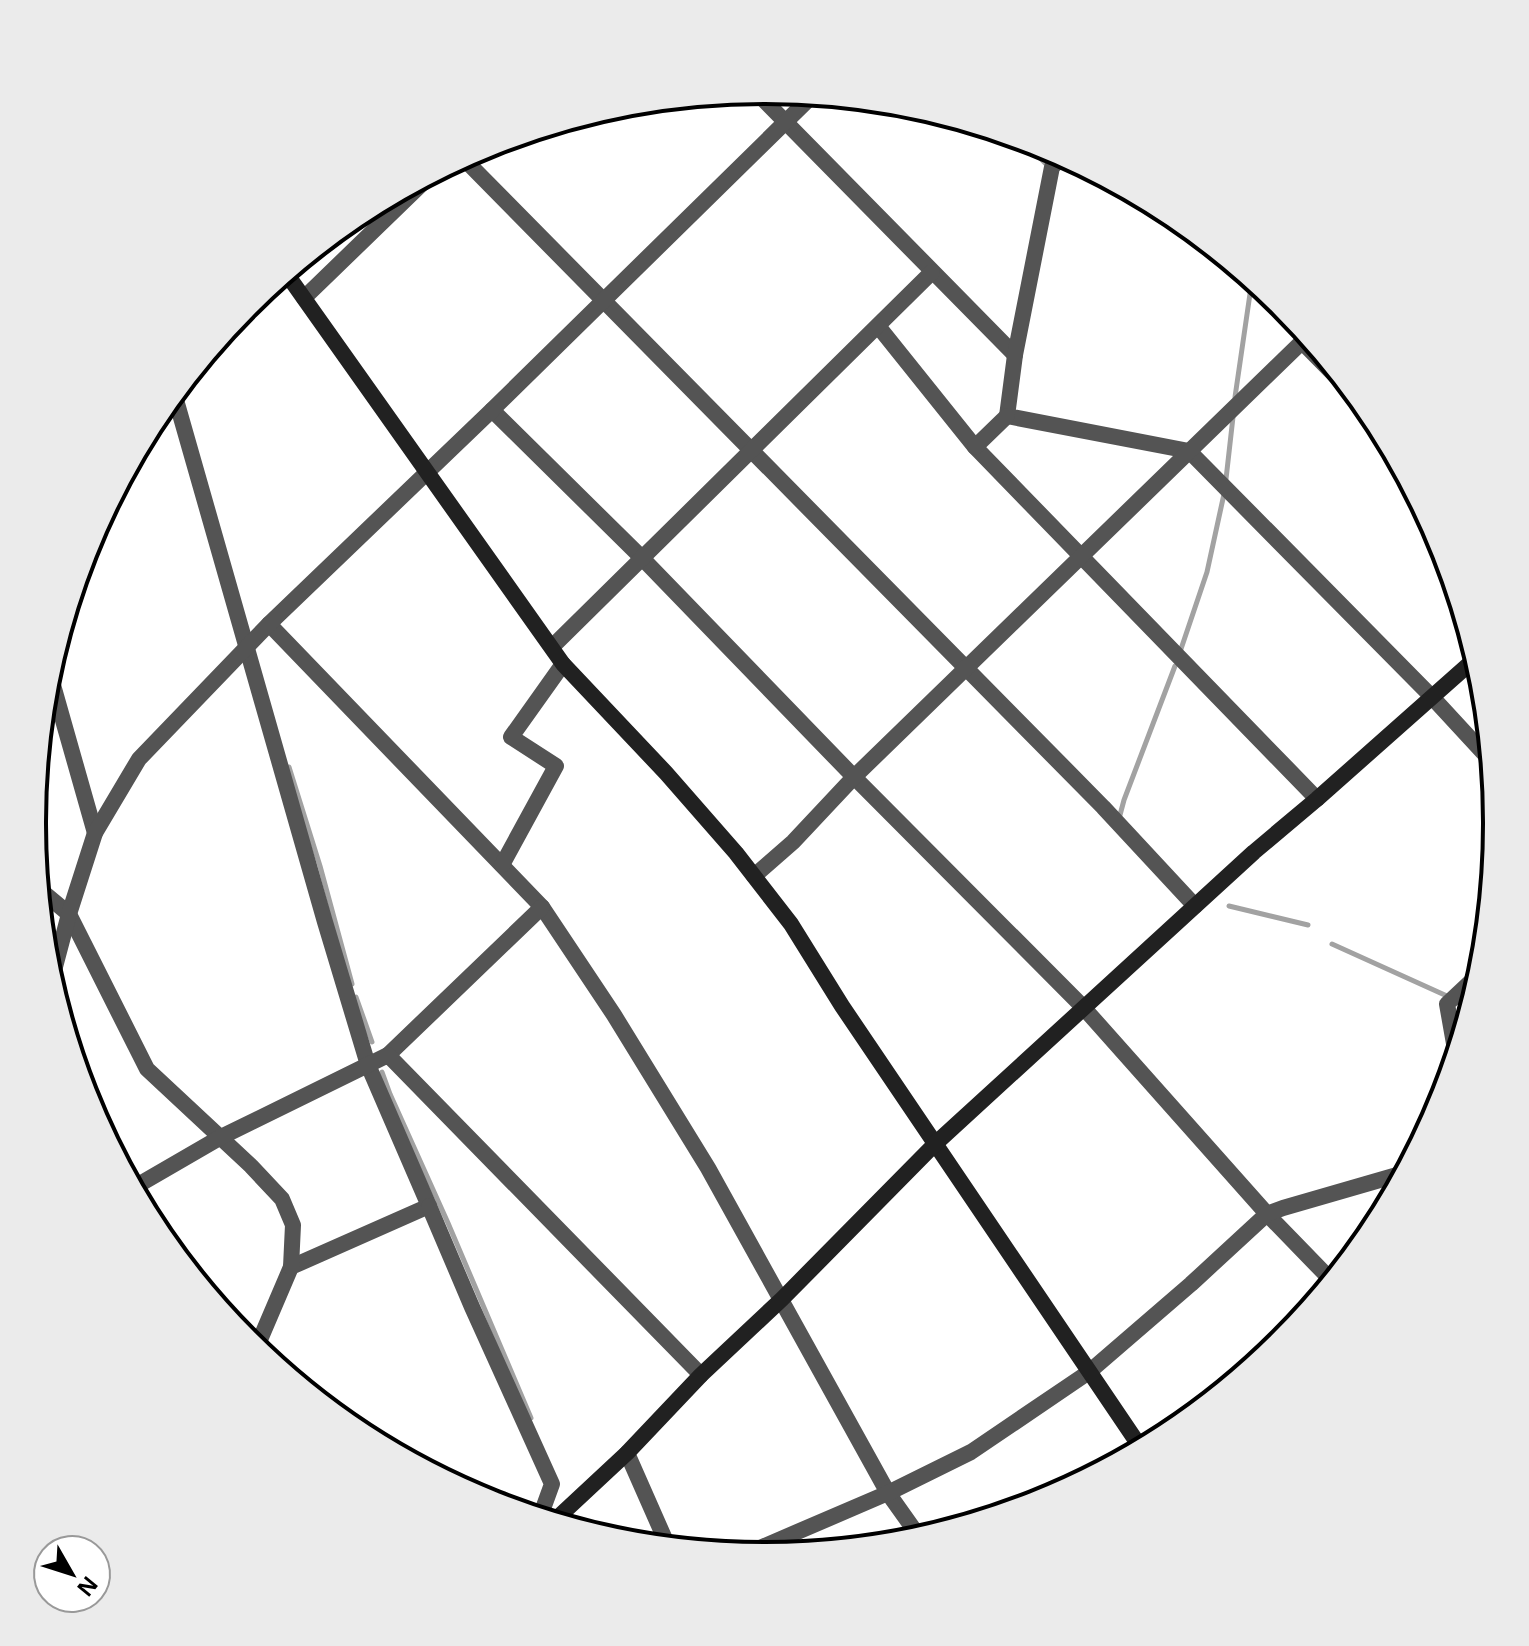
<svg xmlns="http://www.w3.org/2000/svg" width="1529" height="1646" font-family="'Noto Sans',sans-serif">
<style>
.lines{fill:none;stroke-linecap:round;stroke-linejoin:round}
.stream{stroke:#a2a2a2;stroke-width:5}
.street{stroke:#545454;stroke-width:16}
.secondary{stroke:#212121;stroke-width:16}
.rim{fill:none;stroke:#000;stroke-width:4}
</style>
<rect width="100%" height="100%" fill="#fff"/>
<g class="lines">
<!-- stream -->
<g class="stream">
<path d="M1022 139 1045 163 1050 159"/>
<path d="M1235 397 1252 280"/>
<path d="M1226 479 1233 417"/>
<path d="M1181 649 1207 572 1224 494"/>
<path d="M289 767 320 866 352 984"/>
<path d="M1120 815 1124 800 1175 666"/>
<path d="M1229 906 1308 925"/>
<path d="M1332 944 1447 996"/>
<path d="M356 997 372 1042"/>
<path d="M1463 1011 1469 1013"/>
<path d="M382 1072 390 1094 448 1223 531 1418"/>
</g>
<!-- street -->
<g class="street">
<path d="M755 91 1015 355"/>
<path d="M1063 156 1052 167 1015 355 1007 416 1189 451 1432 697 1491 761"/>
<path d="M463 158 1103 807 1195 906"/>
<path d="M304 298 432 174"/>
<path d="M878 326 975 447 1317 799"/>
<path d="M1302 342 1366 407"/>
<path d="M174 393 325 922 368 1065 429 1206 291 1267 256 1349"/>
<path d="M492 410 642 558 854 777 1083 1007 1267 1214 1332 1281"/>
<path d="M975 447 1007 416"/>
<path d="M269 624 542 907 614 1015 708 1168 888 1493 920 1538"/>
<path d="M552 647 932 272"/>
<path d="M49 671 95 833"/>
<path d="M502 865 556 766 511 737 563 664"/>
<path d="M754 876 793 842 854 777 1308 336"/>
<path d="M39 889 69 914 147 1069 251 1166 282 1199 293 1225 291 1267"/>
<path d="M51 982 69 914 95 833 139 759 269 624 492 410 813 95"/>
<path d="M388 1055 542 907"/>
<path d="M1456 1055 1447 1004 1481 972"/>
<path d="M133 1188 221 1137 388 1055 701 1375"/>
<path d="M429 1206 472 1307 552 1484 540 1517"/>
<path d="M627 1453 668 1546"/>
<path d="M746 1554 888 1493 971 1452 1089 1372 1191 1284 1267 1214 1283 1208 1404 1173"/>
</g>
<!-- secondary -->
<g class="secondary">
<path d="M286 273 563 664 666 773 736 853 791 924 842 1006 1141 1448"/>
<path d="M554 1521 627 1453 701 1375 782 1299 935 1144 1254 852 1317 799 1476 658"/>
</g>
</g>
<!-- crop -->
<path d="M0 0H1529V1646H0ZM764 104H765A718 718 0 0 1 1483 822V824A718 718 0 0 1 765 1542H764A718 718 0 0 1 46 824V822A718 718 0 0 1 764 104Z" fill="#ebebeb" fill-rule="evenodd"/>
<path class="rim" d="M764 104H765A718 718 0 0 1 1483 822V824A718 718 0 0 1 765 1542H764A718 718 0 0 1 46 824V822A718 718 0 0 1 764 104Z"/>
<!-- north arrow -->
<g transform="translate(72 1574) rotate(129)"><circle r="38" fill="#ffffff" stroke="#999999" stroke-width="2"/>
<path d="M0-6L14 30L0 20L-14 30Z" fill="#000000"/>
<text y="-12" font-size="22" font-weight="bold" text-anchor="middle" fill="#000000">N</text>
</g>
</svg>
